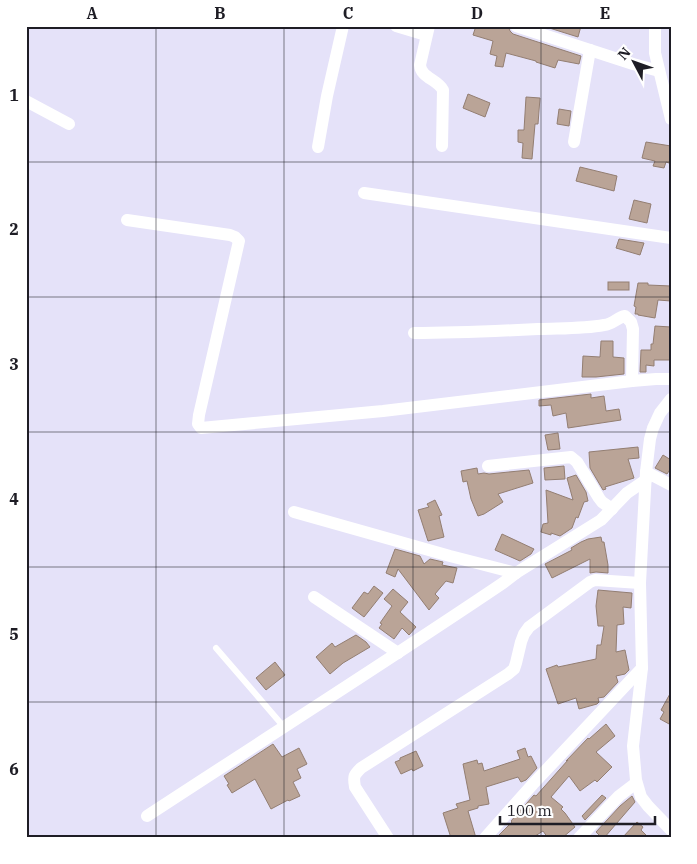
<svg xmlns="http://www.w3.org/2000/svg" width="697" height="864" font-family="'IBM Plex Serif',serif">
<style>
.building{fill:#baa497;stroke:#937e72}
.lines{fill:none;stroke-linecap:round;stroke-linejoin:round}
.service{stroke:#fff;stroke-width:6}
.minor{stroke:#fff;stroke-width:12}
.grid{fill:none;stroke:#1e1d25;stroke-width:1;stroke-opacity:0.55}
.neatline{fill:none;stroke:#1e1d25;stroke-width:2}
.grid-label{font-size:16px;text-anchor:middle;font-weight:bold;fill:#1e1d25}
</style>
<rect width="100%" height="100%" fill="#e5e2f9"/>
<!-- building -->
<g class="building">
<path d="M476 26H508L510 31 513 34 581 56 579 64 558 60 555 68 536 62V61L506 53 503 67 495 66 497 56 490 54 493 41 473 35Z"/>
<path d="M543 26H581L578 37Z"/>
<path d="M468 94 490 103 485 117 463 108Z"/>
<path d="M526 97 540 98 538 124H535L532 159 522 158 523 143 518 142V130H524Z"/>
<path d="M559 109 571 111 569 126 557 124Z"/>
<path d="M646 142 671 146V156L669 163 666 162 664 168 653 166 655 161 642 158Z"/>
<path d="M580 167 617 176 614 191 576 181Z"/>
<path d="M634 200 651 204 647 223 629 219Z"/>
<path d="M619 239 644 243 640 255 616 248Z"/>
<rect x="608" y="282" width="21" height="8"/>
<path d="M638 283H648V285L671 286V301L658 300 655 318 638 315V314H635L636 307 634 306Z"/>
<path d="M655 326 671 327V360H654V366L646 365V372H640L641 350H651V344H653Z"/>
<path d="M601 341H613V357L624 358V374L596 377H582L583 356 600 357Z"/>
<path d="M591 394V398L604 396 606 411 619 409 621 420 568 428 566 413 553 416 551 405 539 406V400Z"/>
<path d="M558 433 560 449 548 450 545 435Z"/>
<path d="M638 447 639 458 628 459 634 478 605 487 606 489 603 490 590 468 589 452Z"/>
<path d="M663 455 671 460V468L667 474 655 468Z"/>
<path d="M564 466 565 479 545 480 544 468Z"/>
<path d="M477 468 478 474 484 473 489 474 529 470 533 483 498 494 503 502 484 514 478 516 471 499 467 481 463 482 461 471Z"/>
<path d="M576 475 586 492 588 501 584 502 578 518 576 517 572 528 560 536 551 533V535L541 532 543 524 548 523 546 490 573 500 567 478Z"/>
<path d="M435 500 442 515 439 516 444 537 428 541 418 510 429 507 427 504Z"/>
<path d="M502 534 534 549 531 554 520 561 495 550Z"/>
<path d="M601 537 602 542H604L608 565V573L596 572 590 573V559L552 578 545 564 572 550 571 548 581 542 588 539Z"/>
<path d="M395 549 420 556 424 564 430 559 443 562 442 565 457 568 453 583 446 581 435 594 439 598 429 610 398 569 395 577 386 573Z"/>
<path d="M374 586 383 593 364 617 352 608 364 592 368 594Z"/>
<path d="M393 589 408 602 400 612 416 627 409 635 402 628 394 639 379 628 382 624 380 623 392 606 384 599Z"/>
<path d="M598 590 632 593 631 608 623 607 624 624 617 625 616 652 625 650 629 670 625 674 616 676 618 682 604 697 598 698 599 702 597 704 579 709 576 698 558 704 546 669 557 665 558 667 596 659 597 645H601L604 626H598L596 606Z"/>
<path d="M356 635 366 642 370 647 343 663 330 674 316 657 332 643 335 647Z"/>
<path d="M275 662 285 675 266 690 256 678Z"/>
<path d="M671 692V725L660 719 664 712 661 710Z"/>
<path d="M606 724 615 736 596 752 612 767 597 782 595 780 580 791 569 776 551 797 563 807 561 809 565 813 575 827 562 838H548L543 831 532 838H496L512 822 511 821 534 795 536 796 568 760 566 761 588 738 589 739Z"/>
<path d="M273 744 282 757 299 748 307 764 297 769 301 778 293 782 300 796 289 801 288 800 271 809 255 779 232 793 227 785 229 784 224 776Z"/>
<path d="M525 748 528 757 531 756 537 768 526 780 521 782 518 777 486 787 489 804 478 806V808L468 811 476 838H451L443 813 458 808 456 804 470 800 463 764 477 760 478 764 482 763 484 771 520 759 517 751Z"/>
<path d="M416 751 423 766 413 771 412 769 401 774 395 762 400 760V758Z"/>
<path d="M602 795 606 798 585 820 582 816Z"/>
<path d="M632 796 635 802 604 838H602L596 832 620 806Z"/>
<path d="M637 822 643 827 641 830 649 838H622Z"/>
</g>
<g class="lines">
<!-- service -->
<path class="service" d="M216 648 284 727"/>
<!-- minor -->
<g class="minor">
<path d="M396 26 426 35"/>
<path d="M429 26 420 65C421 78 437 79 443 90L442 146"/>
<path d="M516 26 633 64 659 71"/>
<path d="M655 26V53L671 119"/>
<path d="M26 101 69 124"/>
<path d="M574 142 590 50"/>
<path d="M318 147 327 96 343 26"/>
<path d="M364 193 671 238"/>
<path d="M127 220 230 235 235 237 239 241 199 415 198 424 201 428 383 411 632 381 656 379H671"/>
<path d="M414 333C456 333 497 331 538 329 560 328 583 329 604 325 613 324 618 317 625 316L631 322 633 329 632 381"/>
<path d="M671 399 660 413 653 428 650 439 646 472 640 583 642 668 633 746 636 780 641 797 648 806 671 830"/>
<path d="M488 466 571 457 577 462 599 498 602 502 612 509"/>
<path d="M646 472 671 485"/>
<path d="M294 512 450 556 516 573"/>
<path d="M314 597 398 653"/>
<path d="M147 816C266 738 386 662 503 583L516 573 601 520 627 493 646 480"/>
<path d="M388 838 355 787C353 776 354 775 361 768L508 674 514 669 516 663 521 642 524 634 529 627 590 582 595 580 640 583"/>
<path d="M485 838 533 784 642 668"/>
<path d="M579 838 619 796 636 783"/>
</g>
</g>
<!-- grid -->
<path class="grid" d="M156 26V838M284 26V838M413 26V838M541 26V838M26 162H671M26 297H671M26 432H671M26 567H671M26 702H671"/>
<!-- border -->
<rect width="697" height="864" fill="none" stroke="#ffffff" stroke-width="55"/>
<!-- north arrow -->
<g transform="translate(634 62) rotate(311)" stroke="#ffffff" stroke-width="4" paint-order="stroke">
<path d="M0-4L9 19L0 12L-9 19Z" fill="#1e1d25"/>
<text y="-8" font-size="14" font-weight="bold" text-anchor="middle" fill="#1e1d25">N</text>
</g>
<!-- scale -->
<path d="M500 816v8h155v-8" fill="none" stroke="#1e1d25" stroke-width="2.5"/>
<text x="507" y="816" font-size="15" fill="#1e1d25" stroke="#ffffff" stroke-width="4" paint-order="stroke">100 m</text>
<rect x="28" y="28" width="642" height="808" class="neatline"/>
<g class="grid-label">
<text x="92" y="19">A</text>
<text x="220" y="19">B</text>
<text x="348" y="19">C</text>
<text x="477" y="19">D</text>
<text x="605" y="19">E</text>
<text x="14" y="101">1</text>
<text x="14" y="235">2</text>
<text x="14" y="370">3</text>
<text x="14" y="505">4</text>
<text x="14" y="640">5</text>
<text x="14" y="775">6</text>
</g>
</svg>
